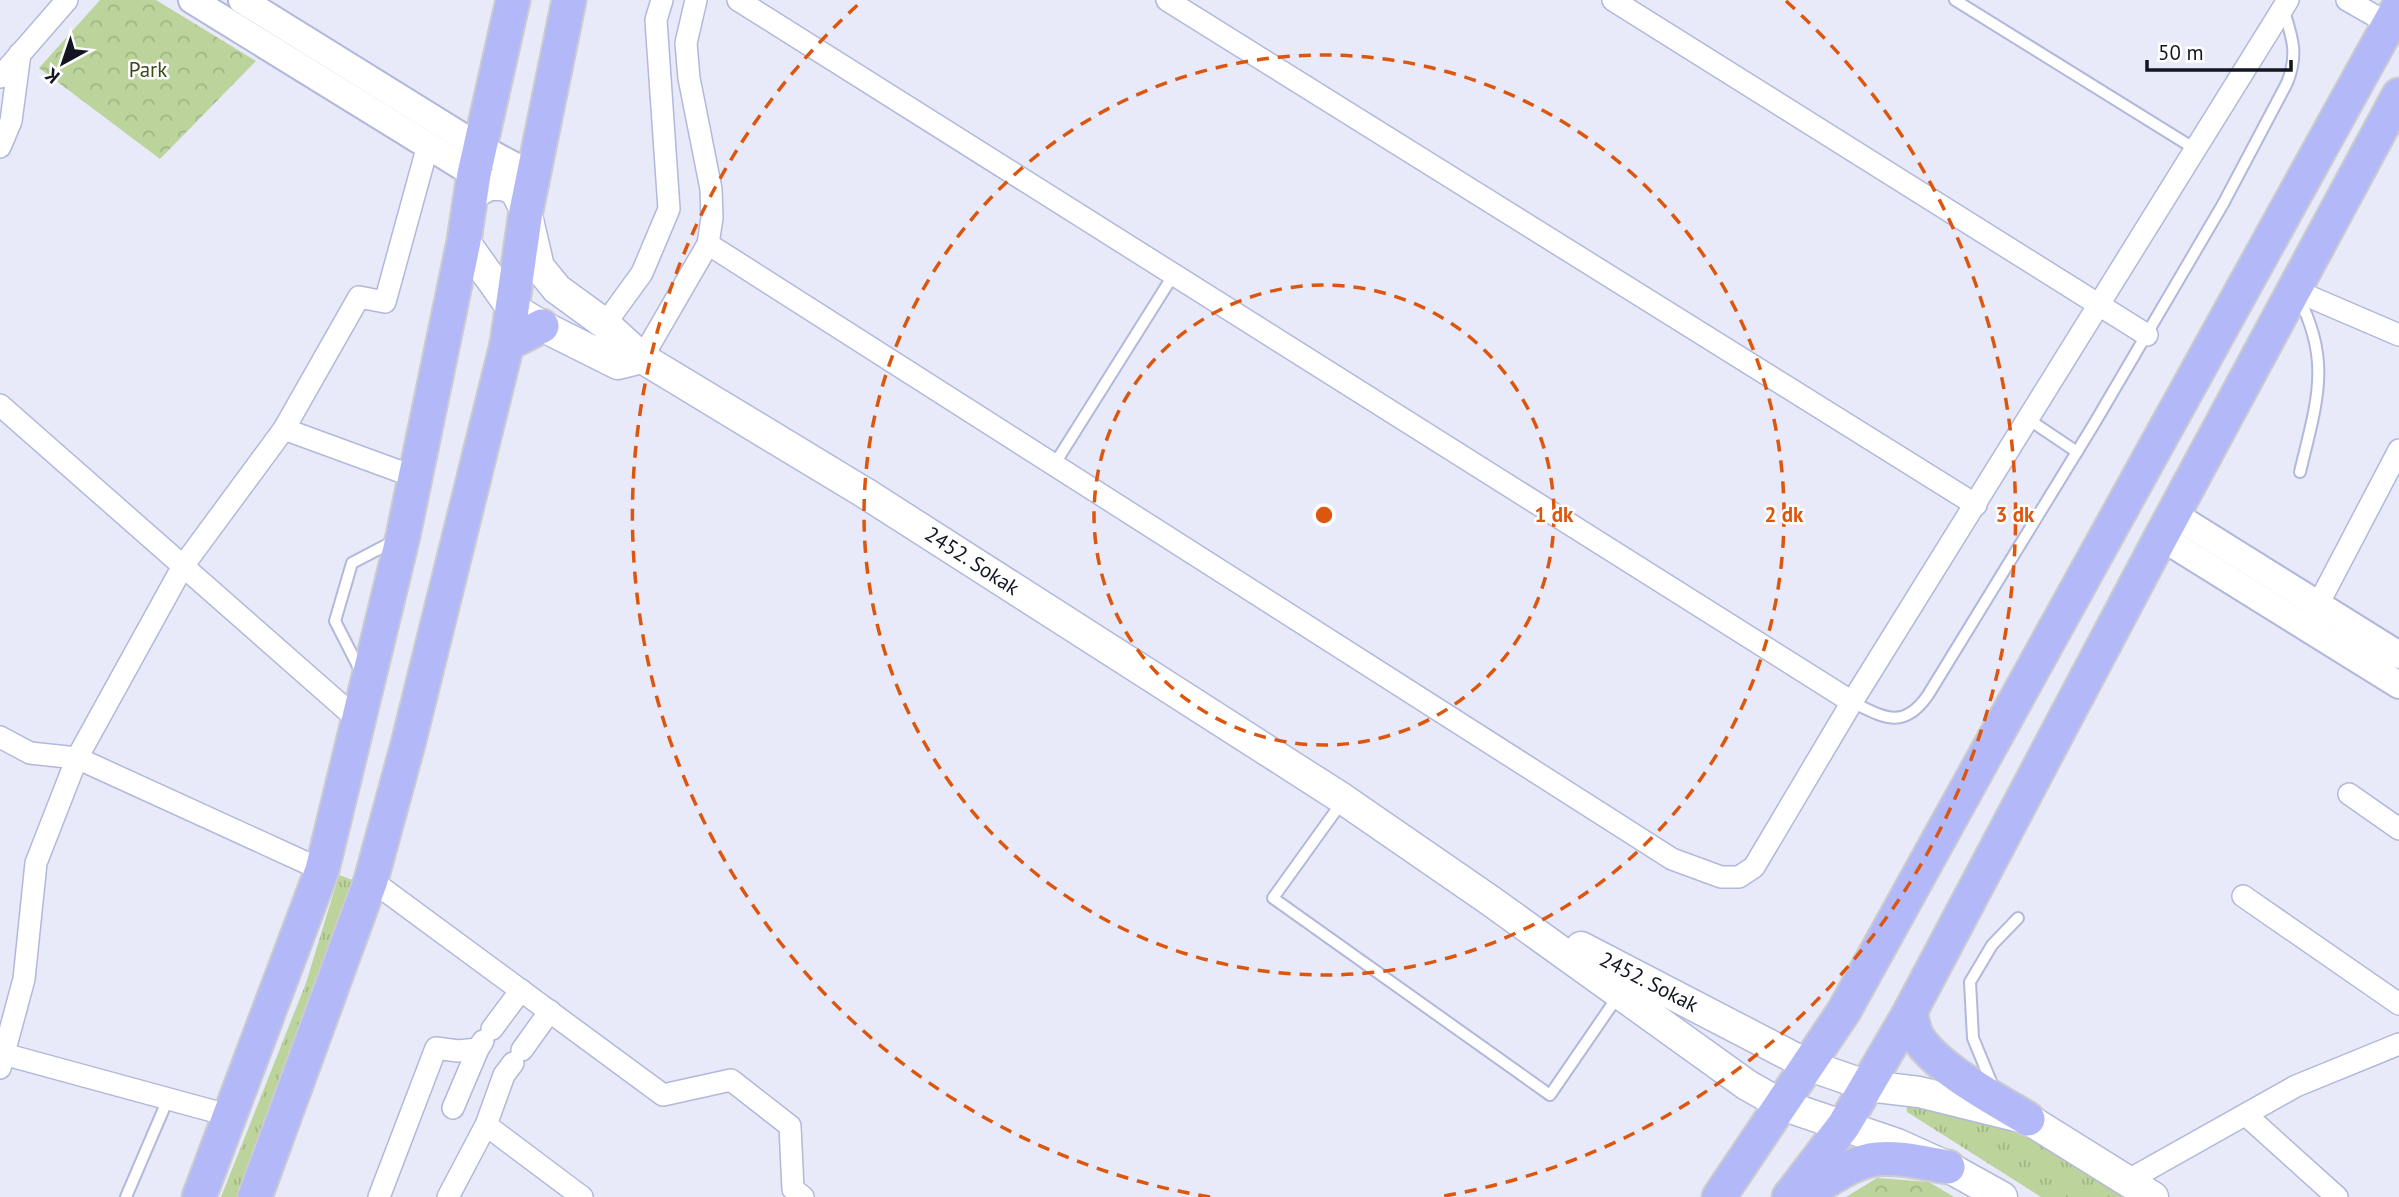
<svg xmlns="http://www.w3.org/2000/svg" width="2399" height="1197" font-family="'PT Sans',sans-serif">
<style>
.grass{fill:url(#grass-tufts)}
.park{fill:url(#park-crowns)}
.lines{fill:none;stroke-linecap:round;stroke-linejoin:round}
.service-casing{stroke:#b2b8db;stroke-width:14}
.minor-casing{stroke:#b2b8db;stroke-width:24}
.tertiary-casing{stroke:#b2b8db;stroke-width:30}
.secondary-casing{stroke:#b2b8db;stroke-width:33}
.primary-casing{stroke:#cbccce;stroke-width:37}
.service{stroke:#fff;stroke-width:10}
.minor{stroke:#fff;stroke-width:21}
.tertiary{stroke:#fff;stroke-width:26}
.secondary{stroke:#fff;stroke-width:30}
.primary{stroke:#b3b8f8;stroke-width:33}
.ring{fill:none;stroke:#dd560d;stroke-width:3.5;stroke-dasharray:12 9}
.labels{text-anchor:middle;stroke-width:5;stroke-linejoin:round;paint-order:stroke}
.park-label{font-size:21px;fill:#394c16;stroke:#fff}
.street-label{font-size:21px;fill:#131522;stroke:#fff}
.centre{fill:#dd560d;stroke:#fff;stroke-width:3.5}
.ring-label{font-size:21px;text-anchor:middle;font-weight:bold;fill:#dd560d;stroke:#fff;stroke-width:5;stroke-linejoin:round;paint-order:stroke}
</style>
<defs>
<pattern id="grass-tufts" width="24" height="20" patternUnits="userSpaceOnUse" patternTransform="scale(1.75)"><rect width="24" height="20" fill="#bcd49c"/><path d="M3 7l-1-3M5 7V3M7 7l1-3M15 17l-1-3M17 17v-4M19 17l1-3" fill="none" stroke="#a1b586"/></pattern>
<pattern id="park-crowns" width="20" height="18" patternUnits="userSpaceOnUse" patternTransform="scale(1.75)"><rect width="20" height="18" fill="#bcd49c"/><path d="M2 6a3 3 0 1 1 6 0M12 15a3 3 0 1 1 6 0" fill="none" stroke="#a1b586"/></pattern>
</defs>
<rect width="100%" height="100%" fill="#e8eaf9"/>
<!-- grass -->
<g class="grass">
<path d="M339 875 358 882 241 1197H221L306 983Z"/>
<path d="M1906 1100 2025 1135 2124 1197H2041L1907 1112Z"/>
</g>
<!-- park -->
<g class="park">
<path d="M100 0H156L256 61 160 159 39 68Z"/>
<path d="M1877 1178 1929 1182 1954 1197H1846Z"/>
</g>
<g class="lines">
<defs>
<g id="service">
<path d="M1955 0 2195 149"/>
<path d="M2297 295C2333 361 2316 404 2300 472"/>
<path d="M2028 419 2077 452"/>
<path d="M1054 465 1174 274"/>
<path d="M361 672 335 621 352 563 394 541"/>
<path d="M1852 702C1883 717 1903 731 1928 695L2094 424 2223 204 2287 83C2299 53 2292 37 2283 8"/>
<path d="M1342 802 1273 898 1550 1095 1618 996"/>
<path d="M1994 1089 1973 1038 1970 982 1992 945 2018 918"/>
<path d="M126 1197 168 1099"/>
</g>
<g id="minor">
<path d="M738 0 1852 702"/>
<path d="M1167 0 1976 505"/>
<path d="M1613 0 2147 335"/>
<path d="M2347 0 2389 24"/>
<path d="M0 77 67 0"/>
<path d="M0 147 11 121 20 53"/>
<path d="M708 244 1672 859 1721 877H1739L1754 867 1852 702 2288 0"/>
<path d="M2294 290 2399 335"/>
<path d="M605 324 642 273 669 209 656 20 662 0"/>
<path d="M642 358 708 244 712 218 711 189 689 78 686 43 696 0"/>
<path d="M0 405 358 720"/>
<path d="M284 429 415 477"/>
<path d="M2312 616 2399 450"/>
<path d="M0 737 30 753 77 758 322 870"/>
<path d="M2349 794 2399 829"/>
<path d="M371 880 663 1095 731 1080 790 1126 793 1189 803 1197"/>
<path d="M2243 896 2399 1004"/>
<path d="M492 1029 521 990"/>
<path d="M522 1050 550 1011"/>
<path d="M0 1053 231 1116"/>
<path d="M0 1068 24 979 36 863 77 758 183 566 284 429 359 297 385 302 428 145"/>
<path d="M453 1108 478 1049 483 1041"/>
<path d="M2246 1115 2337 1197"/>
<path d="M486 1125 582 1197"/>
<path d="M2127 1181 2296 1086 2399 1044"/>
<path d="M379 1197 436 1048 458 1051 478 1049"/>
<path d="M448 1197 486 1125 504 1075 513 1063"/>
</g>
<g id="tertiary">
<path d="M192 0 474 174"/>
<path d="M242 0 479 147 533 176"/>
<path d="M2173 514 2399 655"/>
<path d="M2161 537 2399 685"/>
</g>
<g id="secondary">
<path d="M471 195 489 185H503L515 190 526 211 539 267 557 289 605 324 642 358 865 493 1343 799 1488 899 1747 1085 1782 1105 1897 1144 1948 1167 2002 1197"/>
<path d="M464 241 511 307 542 326 618 364 642 358"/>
<path d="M1581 947 1810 1066 1868 1086 1919 1092 2028 1119 2153 1197"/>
</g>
<g id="primary">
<path d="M507 344 542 326"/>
<path d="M1910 1012C1912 1020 1914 1031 1918 1038 1939 1070 1995 1099 2028 1119"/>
<path d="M199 1197 322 870 403 536 464 241 474 174 513 0"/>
<path d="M255 1197 371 880 408 744 507 344 526 211 569 0"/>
<path d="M1719 1197 1844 1011 2399 6"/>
<path d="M1789 1197 1844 1125 1910 1012 2161 537 2399 95"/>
<path d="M1801 1197C1823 1184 1845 1166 1870 1160 1894 1155 1924 1163 1948 1167"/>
</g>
</defs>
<!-- service casing -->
<use href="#service" class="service-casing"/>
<!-- minor casing -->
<use href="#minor" class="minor-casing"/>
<!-- tertiary casing -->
<use href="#tertiary" class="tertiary-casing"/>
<!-- secondary casing -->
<use href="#secondary" class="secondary-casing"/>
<!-- primary casing -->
<use href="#primary" class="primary-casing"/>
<!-- service -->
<use href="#service" class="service"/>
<!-- minor -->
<use href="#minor" class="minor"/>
<!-- tertiary -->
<use href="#tertiary" class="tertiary"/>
<!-- secondary -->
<use href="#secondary" class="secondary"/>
<!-- primary -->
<use href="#primary" class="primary"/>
</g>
<!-- distance rings -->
<g class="ring">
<circle cx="1324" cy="515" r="230"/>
<circle cx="1324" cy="515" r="460"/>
<path d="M1210 1197A691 691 0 0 1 862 1M1786 1A691 691 0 0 1 1438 1197"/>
</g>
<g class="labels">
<!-- park labels -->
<g class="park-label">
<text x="148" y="77">Park</text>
</g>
<!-- street labels -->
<g class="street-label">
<text transform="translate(972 561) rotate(33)" y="7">2452. Sokak</text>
<text transform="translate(1649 982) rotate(27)" y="7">2452. Sokak</text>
</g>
</g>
<circle cx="1324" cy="515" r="10" class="centre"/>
<g class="ring-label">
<text x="1554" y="522">1 dk</text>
<text x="1784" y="522">2 dk</text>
<text x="2015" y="522">3 dk</text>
</g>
<!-- north arrow -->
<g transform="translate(63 63) rotate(220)" stroke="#ffffff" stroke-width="5" paint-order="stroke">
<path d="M0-5L12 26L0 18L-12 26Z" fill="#131522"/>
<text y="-10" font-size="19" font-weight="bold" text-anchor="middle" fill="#131522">K</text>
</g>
<!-- scale -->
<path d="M2147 60v10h144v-10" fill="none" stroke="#131522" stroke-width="3.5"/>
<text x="2158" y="60" font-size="21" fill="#131522" stroke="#ffffff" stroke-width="5" paint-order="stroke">50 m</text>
</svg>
